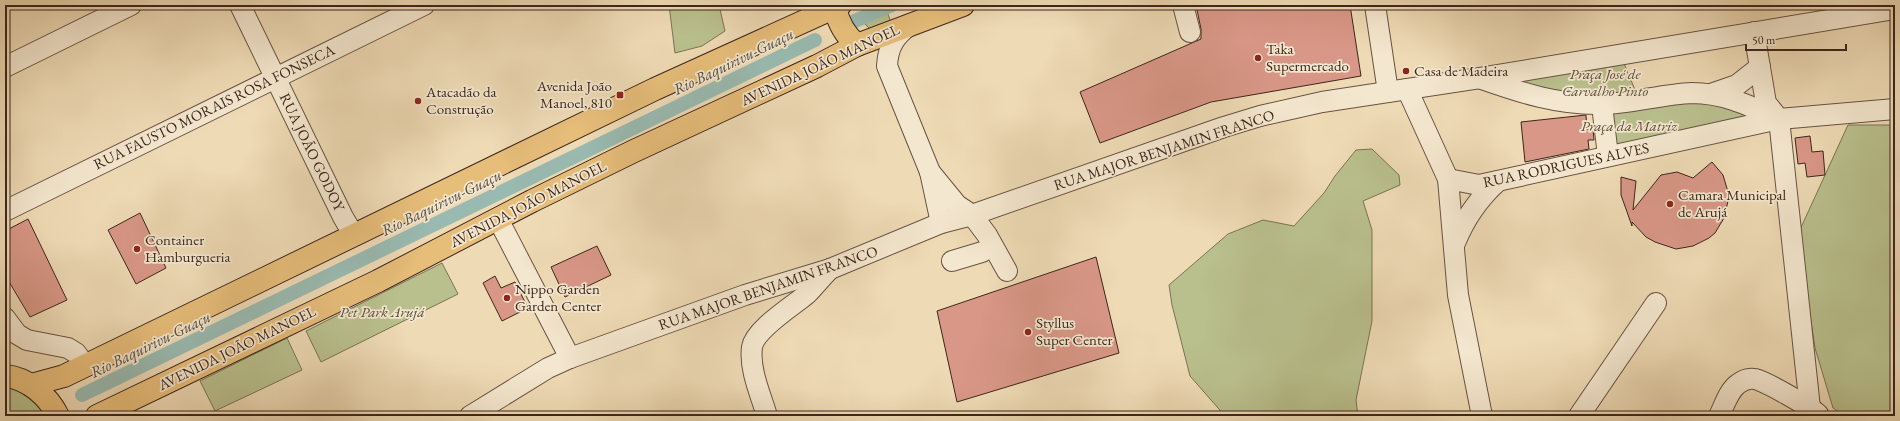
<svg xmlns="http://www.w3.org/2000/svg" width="1900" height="421" font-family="'EB Garamond',serif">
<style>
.green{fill:#b9c08d;stroke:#7a7355}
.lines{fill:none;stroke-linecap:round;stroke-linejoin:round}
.canal{stroke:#99bab1;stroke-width:14}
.building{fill:#d99787;stroke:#3c261d}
.minor-casing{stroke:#685343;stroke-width:22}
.major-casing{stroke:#3c261d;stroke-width:24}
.minor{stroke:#f4e7cf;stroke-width:20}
.major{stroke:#e7bd7a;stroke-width:22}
.poi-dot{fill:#8f2418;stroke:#f4e7cf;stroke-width:1.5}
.labels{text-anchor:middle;stroke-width:3.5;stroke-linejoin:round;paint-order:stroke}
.poi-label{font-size:15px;fill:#3c261d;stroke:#f4e7cf;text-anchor:start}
.street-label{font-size:15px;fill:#3c261d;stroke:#f4e7cf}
.park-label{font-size:15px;font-style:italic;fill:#5b4c39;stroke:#f4e7cf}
.water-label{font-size:16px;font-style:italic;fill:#534b42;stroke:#f4e7cf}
</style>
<rect width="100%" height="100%" fill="#eedab5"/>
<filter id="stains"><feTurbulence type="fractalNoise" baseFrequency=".005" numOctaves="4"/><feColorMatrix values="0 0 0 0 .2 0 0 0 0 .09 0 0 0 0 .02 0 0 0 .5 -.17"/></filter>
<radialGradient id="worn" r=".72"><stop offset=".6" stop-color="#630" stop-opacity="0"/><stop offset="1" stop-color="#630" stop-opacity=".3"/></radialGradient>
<!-- green -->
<g class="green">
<path d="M669 5H719L725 31 702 46 675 53Z"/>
<path d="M885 7 891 22 871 30 864 23 865 14Z"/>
<path d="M1623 61 1638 97 1606 101 1503 80Z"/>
<path d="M1693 98 1764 117 1610 150 1607 109Z"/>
<path d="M1848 125H1895V416H1845L1833 408 1815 348 1798 234Z"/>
<path d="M1372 149 1399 175 1400 185 1363 201 1372 230V321L1356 400 1358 416H1225L1190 376 1172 305 1169 285 1228 234 1263 220 1294 226 1324 193 1335 176 1356 150Z"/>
<path d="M442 263 458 294 321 362 306 331Z"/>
<path d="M287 338 302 370 215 411 200 381Z"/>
<path d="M10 386 34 398 46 416H5V387Z"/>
</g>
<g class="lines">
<!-- canal -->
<g class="canal">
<path d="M848 24 892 5"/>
<path d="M82 395 815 40"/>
</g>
</g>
<!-- building -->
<g class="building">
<path d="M1196 5H1350L1361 76 1211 102 1100 143 1080 92 1201 39V29Z"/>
<path d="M1586 115 1587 129H1593L1594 140H1588L1589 149 1525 162 1521 122Z"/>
<path d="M1810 136 1812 152 1823 151 1825 175 1807 177 1805 163 1798 164 1795 138Z"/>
<path d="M1712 162 1723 175 1728 192V201L1724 218 1715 233 1709 238 1693 246 1676 249 1655 242 1646 237 1632 222V226L1621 195V177L1636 181 1633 210 1661 175 1677 172 1693 178Z"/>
<path d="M140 213 166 268 136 284 108 230Z"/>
<path d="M28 219 67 300 30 317 5 275V231Z"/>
<path d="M597 246 611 275 565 297 551 267Z"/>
<path d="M1096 257 1119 353 957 402 937 311Z"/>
<path d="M495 276 501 288 515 282 528 308 502 321 483 283Z"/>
</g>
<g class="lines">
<defs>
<g id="minor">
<path d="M240 5 343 217 353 234"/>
<path d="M1183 5 1190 32"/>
<path d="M1375 5 1388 92"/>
<path d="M910 25C895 36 888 46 887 66L930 172"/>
<path d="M1754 32 1766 103 1779 119"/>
<path d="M5 67 131 5"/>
<path d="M1482 79C1522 93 1558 105 1601 104 1631 104 1662 94 1692 93 1724 93 1750 106 1779 119"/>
<path d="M1407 89 1448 179 1458 295 1482 416"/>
<path d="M1711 94 1737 85 1760 67"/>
<path d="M1602 105 1608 156"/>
<path d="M1779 119 1810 408"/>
<path d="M1448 179 1479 185 1779 119 1895 109"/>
<path d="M5 211 424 5"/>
<path d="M498 219 570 358"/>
<path d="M941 223 930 172 957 205 972 215 987 235 1007 271"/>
<path d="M1455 243C1465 218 1478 199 1498 181"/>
<path d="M952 261 982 252"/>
<path d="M5 318 17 334 27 340 68 348 76 353 85 365"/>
<path d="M470 416 548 368 570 358 745 295 830 269 941 223 972 215 1224 127 1260 116 1322 102 1480 78 1895 9"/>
<path d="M767 416C761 395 749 370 752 347 755 329 793 306 807 294 815 286 822 277 830 269"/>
<path d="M1579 416 1656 303"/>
<path d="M1719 416C1724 406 1729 390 1738 384 1743 380 1749 378 1755 379 1767 382 1808 406 1818 414"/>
</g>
<g id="major">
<path d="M835 7C838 23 845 35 857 45"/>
<path d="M5 376C28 378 48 396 58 416"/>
<path d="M31 385 64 376 655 89 840 5"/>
<path d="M97 416 378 281 532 201 634 151 817 66 857 45 963 5"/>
</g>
</defs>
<!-- minor casing -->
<use href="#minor" class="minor-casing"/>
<!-- major casing -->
<use href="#major" class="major-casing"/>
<!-- minor -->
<use href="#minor" class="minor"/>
<!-- major -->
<use href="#major" class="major"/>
</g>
<!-- markers -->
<g class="poi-dot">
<circle cx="1258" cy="58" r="4"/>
<circle cx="1406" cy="71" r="4"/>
<rect x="616" y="91" width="8" height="8" rx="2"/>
<circle cx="418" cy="101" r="4"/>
<circle cx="1670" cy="204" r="4"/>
<circle cx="137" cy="249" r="4"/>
<circle cx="507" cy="298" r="4"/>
<circle cx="1028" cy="332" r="4"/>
</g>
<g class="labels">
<!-- poi labels -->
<g class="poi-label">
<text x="1266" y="54">Taka<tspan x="1266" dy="17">Supermercado</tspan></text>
<text x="1414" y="76">Casa de Madeira</text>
<text x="612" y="91" text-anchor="end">Avenida João<tspan x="612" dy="17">Manoel, 810</tspan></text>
<text x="426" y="97">Atacadão da<tspan x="426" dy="17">Construção</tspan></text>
<text x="1678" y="200">Camara Municipal<tspan x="1678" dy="17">de Arujá</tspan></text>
<text x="145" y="245">Container<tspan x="145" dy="17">Hamburgueria</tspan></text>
<text x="515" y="294">Nippo Garden<tspan x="515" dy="17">Garden Center</tspan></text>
<text x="1036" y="328">Styllus<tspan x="1036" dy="17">Super Center</tspan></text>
</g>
<!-- street labels -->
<g class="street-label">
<text transform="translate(820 65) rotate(-25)" y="5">AVENIDA JOÃO MANOEL</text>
<text transform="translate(214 107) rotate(-26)" y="5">RUA FAUSTO MORAIS ROSA FONSECA</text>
<text transform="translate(1164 150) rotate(-18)" y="5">RUA MAJOR BENJAMIN FRANCO</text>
<text transform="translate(312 152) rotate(64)" y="5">RUA JOÃO GODOY</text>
<text transform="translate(1566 165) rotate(-12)" y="5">RUA RODRIGUES ALVES</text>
<text transform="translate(528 204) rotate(-27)" y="5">AVENIDA JOÃO MANOEL</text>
<text transform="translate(768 288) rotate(-19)" y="5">RUA MAJOR BENJAMIN FRANCO</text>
<text transform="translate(237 348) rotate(-26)" y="5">AVENIDA JOÃO MANOEL</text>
</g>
<!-- park labels -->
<g class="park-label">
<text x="1605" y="79">Praça José de<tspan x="1605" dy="17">Carvalho Pinto</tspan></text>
<text x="1629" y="131">Praça da Matriz</text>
<text x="382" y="317">Pet Park Arujá</text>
</g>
<!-- water labels -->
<g class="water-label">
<text transform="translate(733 61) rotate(-26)" y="6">Rio Baquirivu-Guaçu</text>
<text transform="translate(441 202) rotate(-26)" y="6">Rio Baquirivu-Guaçu</text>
<text transform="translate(150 344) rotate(-26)" y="6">Rio Baquirivu-Guaçu</text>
</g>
</g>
<!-- margin -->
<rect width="1900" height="421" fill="none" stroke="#eedab5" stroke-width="20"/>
<rect x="6" y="6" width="1888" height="409" fill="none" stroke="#3c261d" stroke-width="2"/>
<rect x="10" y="10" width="1880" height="401" fill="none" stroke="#3c261d"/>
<!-- scale -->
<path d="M1746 44v6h100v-6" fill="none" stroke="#3c261d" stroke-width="2"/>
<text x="1752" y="44" font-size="12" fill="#3c261d" stroke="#f4e7cf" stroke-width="3" paint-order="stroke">50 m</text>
<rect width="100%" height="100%" filter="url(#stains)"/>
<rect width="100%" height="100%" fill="url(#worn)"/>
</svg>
